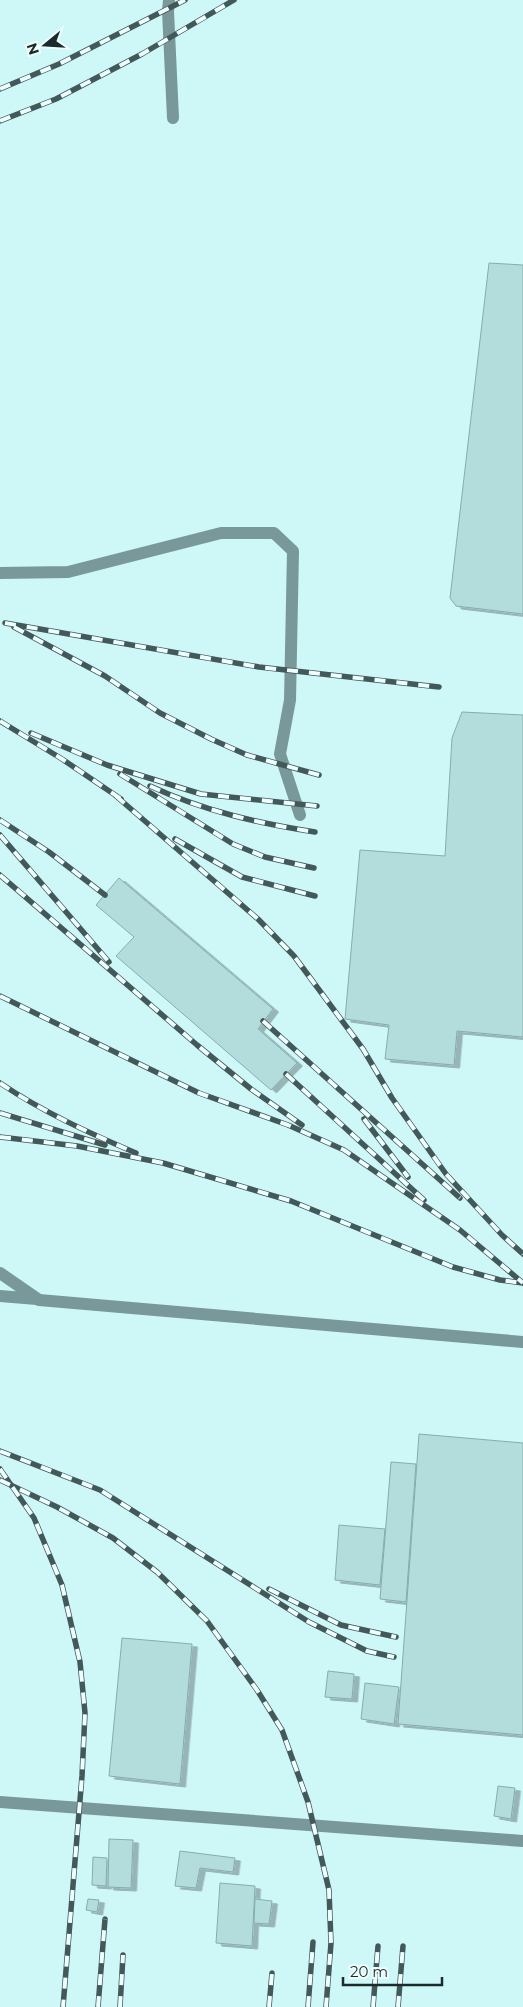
<svg xmlns="http://www.w3.org/2000/svg" width="523" height="2007" font-family="Montserrat,sans-serif">
<style>
.building{fill:#b3dcdd;stroke:#86acae;filter:url(#shadow)}
.lines{fill:none;stroke-linecap:round;stroke-linejoin:round}
.lane{stroke:#789899;stroke-width:12}
.rail-casing{stroke:#435859;stroke-width:5.5}
.rail{stroke:#eefeff;stroke-width:4;stroke-dasharray:11;stroke-linecap:butt}
</style>
<defs>
<filter id="shadow"><feDropShadow dx="5.5" dy="3" stdDeviation="0" flood-color="#0004"/></filter>
</defs>
<rect width="100%" height="100%" fill="#cef7f8"/>
<!-- building -->
<g class="building">
<path d="M489 263 523 265V614L456 606 450 598Z"/>
<path d="M462 712 523 715V1037L457 1031 454 1065 385 1059 389 1025 345 1019 360 850 445 856 452 738Z"/>
<path d="M119 878 273 1009 258 1029 297 1063 271 1090 116 956 134 937 96 905Z"/>
<path d="M419 1434 523 1443V1735L398 1724Z"/>
<path d="M391 1462 416 1464 406 1602 380 1599Z"/>
<path d="M339 1525 385 1529 380 1585 335 1580Z"/>
<path d="M122 1638 192 1644 180 1784 109 1776Z"/>
<path d="M328 1671 354 1674 352 1699 325 1697Z"/>
<path d="M365 1683 399 1687 394 1724 361 1719Z"/>
<path d="M498 1786 515 1788 511 1819 494 1816Z"/>
<path d="M109 1839 133 1840 131 1888 108 1887Z"/>
<path d="M180 1851 235 1858 233 1872 200 1868 196 1888 175 1886Z"/>
<path d="M93 1857 107 1858 106 1886 92 1885Z"/>
<path d="M220 1883 255 1886 252 1946 216 1943Z"/>
<path d="M88 1899 99 1900 97 1912 86 1910Z"/>
<path d="M255 1899 272 1901 269 1924 254 1923Z"/>
</g>
<g class="lines">
<!-- lane -->
<g class="lane">
<path d="M169 0 168 11 173 118"/>
<path d="M0 573 68 572 221 533H274L293 551 290 700 280 754 300 815"/>
<path d="M0 1273 39 1300 523 1342"/>
<path d="M0 1296 37 1299"/>
<path d="M0 1802 523 1841"/>
</g>
<defs>
<g id="rail">
<path d="M0 89 59 64 185 0"/>
<path d="M0 121 56 99 142 54 234 0"/>
<path d="M5 623 259 667 439 687"/>
<path d="M14 627 105 676 160 713 211 739 247 755 319 775"/>
<path d="M0 721 62 759 121 799"/>
<path d="M31 733 107 765 201 794 317 806"/>
<path d="M120 774 233 844 265 857 314 868"/>
<path d="M150 786C204 811 257 823 315 832"/>
<path d="M116 796 258 919 294 956 363 1049 392 1098 446 1174 502 1235 523 1254"/>
<path d="M0 820 49 852 105 895"/>
<path d="M0 835 109 962"/>
<path d="M175 839 242 877 315 896"/>
<path d="M0 875 197 1045 251 1089 302 1125"/>
<path d="M0 996 199 1093 288 1125 344 1150 460 1230 523 1283"/>
<path d="M263 1021 460 1198"/>
<path d="M286 1074 424 1200"/>
<path d="M0 1083C43 1112 89 1133 136 1153"/>
<path d="M0 1113 105 1145"/>
<path d="M364 1119 408 1177"/>
<path d="M0 1137 77 1146 163 1163 291 1201 453 1267 500 1280 523 1283"/>
<path d="M0 1451 100 1490 309 1622 367 1651 394 1657"/>
<path d="M0 1469 34 1518 62 1585 80 1662 85 1713 82 1776 63 2007"/>
<path d="M0 1480 57 1507 113 1538 157 1572 207 1621 257 1690 282 1730 308 1802 329 1890 331 1943 326 2007"/>
<path d="M269 1589 341 1625 396 1637"/>
<path d="M98 2007 105 1919"/>
<path d="M120 2007 123 1955"/>
<path d="M269 2007 272 1973"/>
<path d="M308 2007 313 1942"/>
<path d="M373 2007 378 1946"/>
<path d="M398 2007 403 1946"/>
</g>
</defs>
<!-- rail casing -->
<use href="#rail" class="rail-casing"/>
<!-- rail -->
<use href="#rail" class="rail"/>
</g>
<!-- north arrow -->
<g transform="translate(45 45) rotate(252)" stroke="#eefeff" stroke-width="4" paint-order="stroke">
<path d="M0-4L9 19L0 12L-9 19Z" fill="#1b2a2b"/>
<text y="-8" font-size="14" font-weight="bold" text-anchor="middle" fill="#1b2a2b">N</text>
</g>
<!-- scale -->
<path d="M343 1977v8h99v-8" fill="none" stroke="#1b2a2b" stroke-width="2.5"/>
<text x="350" y="1977" font-size="15" fill="#1b2a2b" stroke="#eefeff" stroke-width="4" paint-order="stroke">20 m</text>
</svg>
